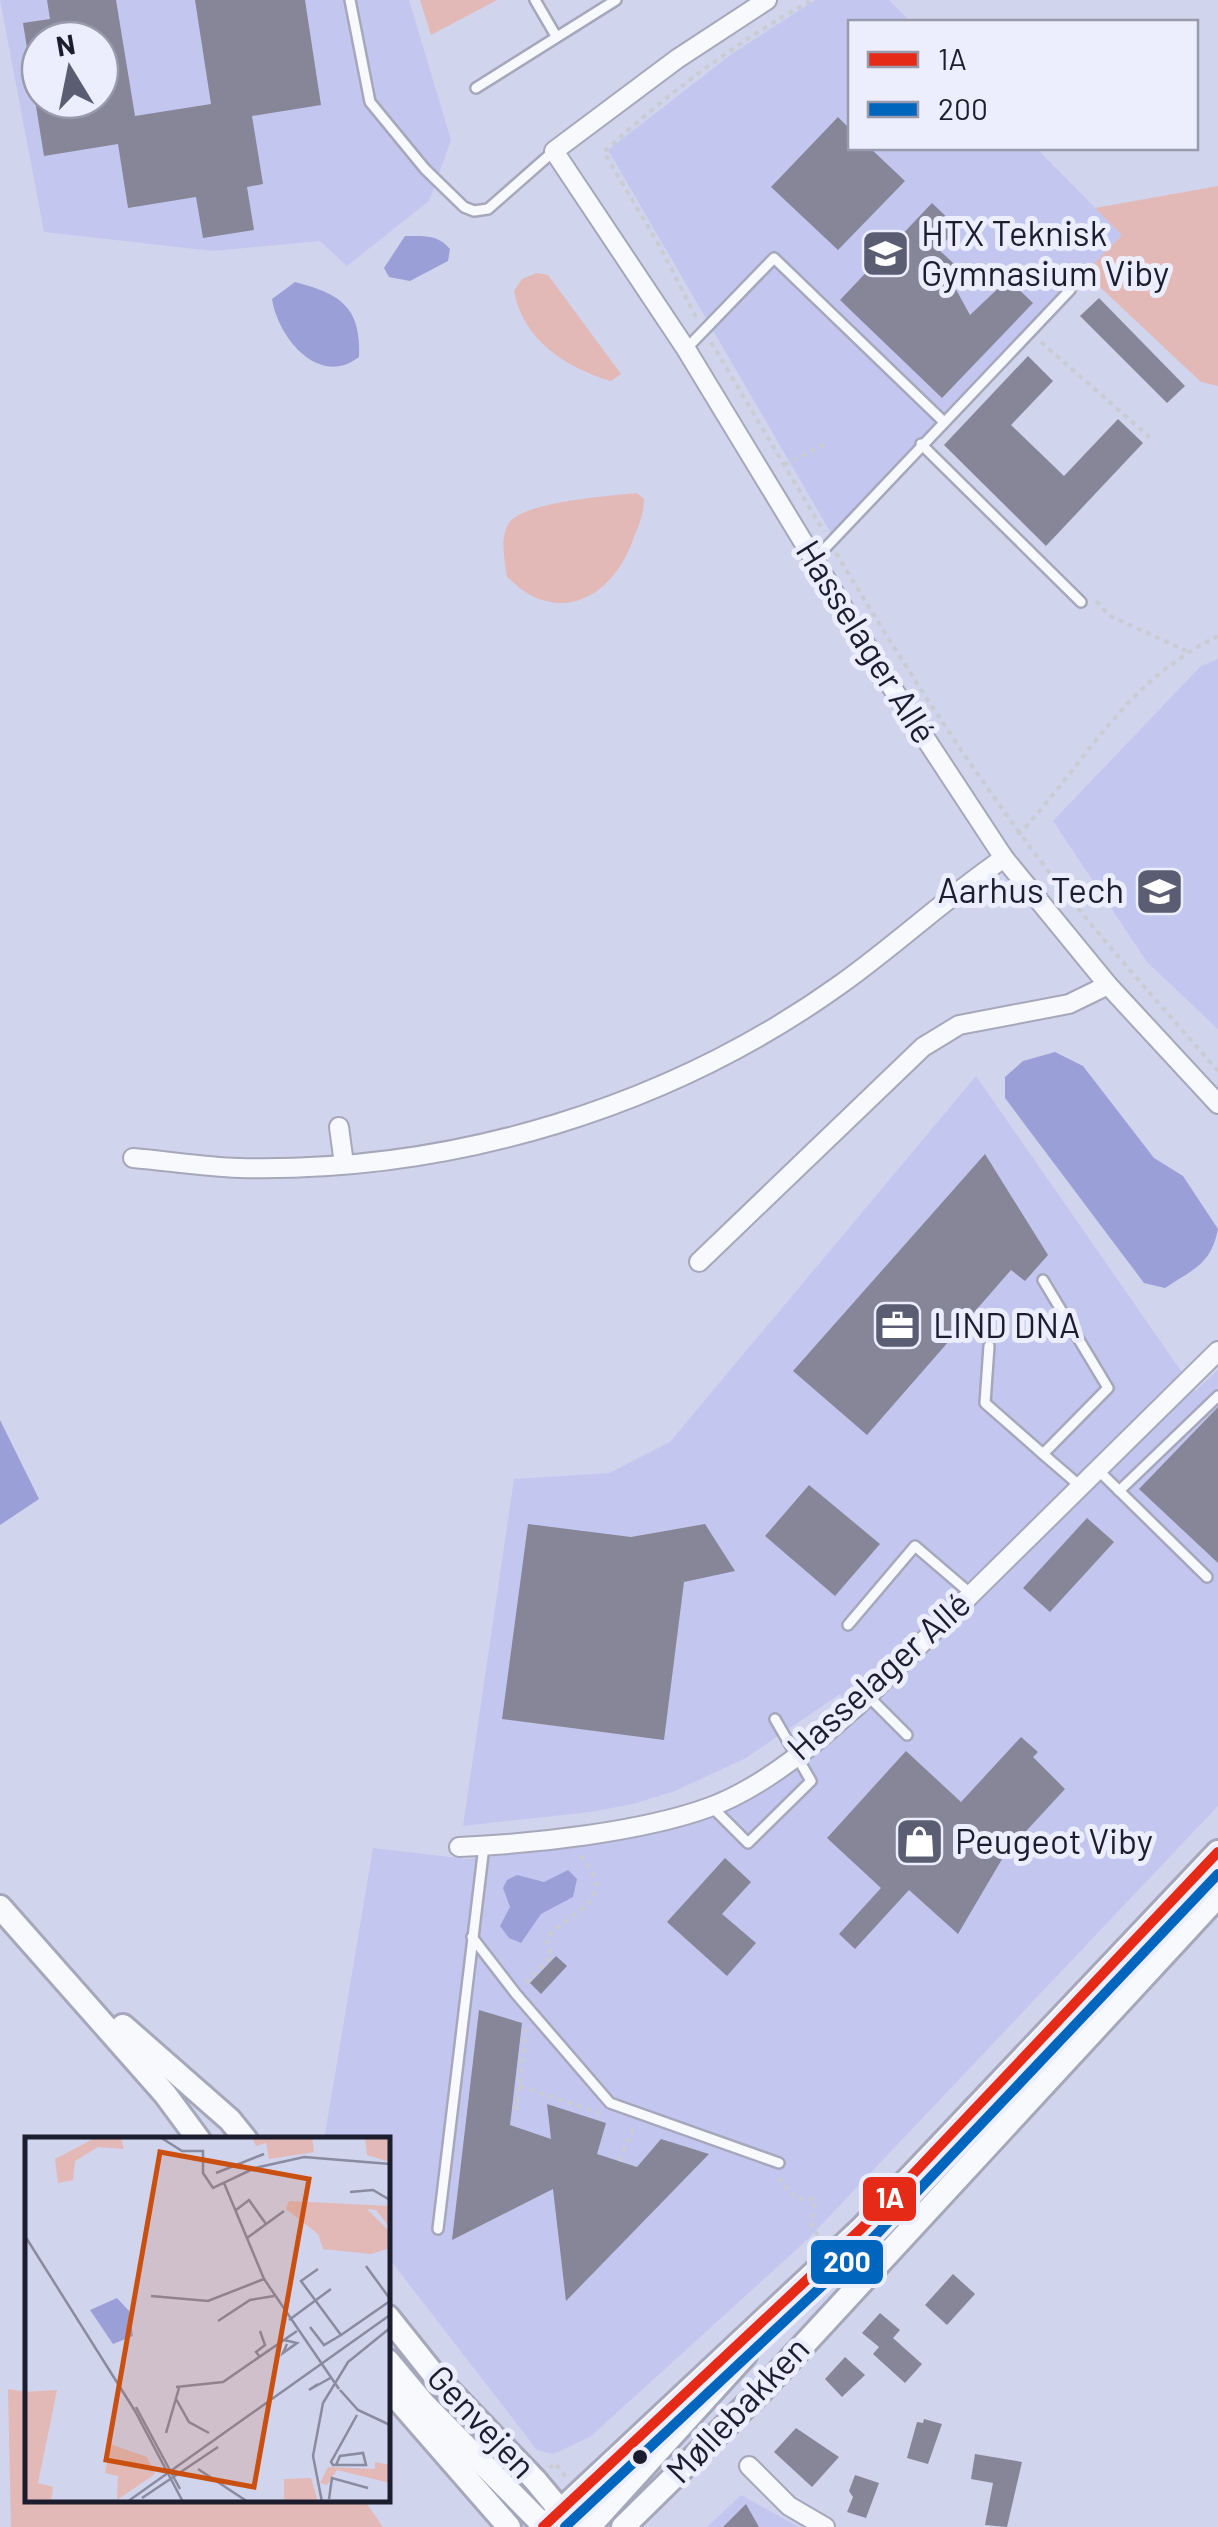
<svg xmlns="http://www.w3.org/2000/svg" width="1218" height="2527" font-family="Barlow,sans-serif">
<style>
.built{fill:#c3c7f0;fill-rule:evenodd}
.green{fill:#e2b9b6}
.water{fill:#9a9fd7}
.building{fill:#878598}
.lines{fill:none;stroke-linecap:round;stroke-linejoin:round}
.lane-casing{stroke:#a6a7bb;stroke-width:14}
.street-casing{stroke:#a6a7bb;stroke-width:22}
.secondary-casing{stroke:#a6a7bb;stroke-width:28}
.path{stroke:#caccd3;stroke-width:4;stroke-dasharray:5 5;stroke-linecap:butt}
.lane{stroke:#f8f9fc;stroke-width:9}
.street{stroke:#f8f9fc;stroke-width:18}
.secondary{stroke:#f8f9fc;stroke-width:22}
.bus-1-casing{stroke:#eceefd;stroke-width:18}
.bus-2-casing{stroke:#eceefd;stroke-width:18}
.bus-1{stroke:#e52b18;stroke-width:10}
.bus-2{stroke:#0065bd;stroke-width:10}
.bus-dot{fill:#1c1d2f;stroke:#eceefd;stroke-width:4}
.labels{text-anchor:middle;stroke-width:10;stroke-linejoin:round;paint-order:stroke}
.poi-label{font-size:35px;fill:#1c1d2f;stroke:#eceefd;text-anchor:start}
.street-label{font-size:35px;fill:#1c1d2f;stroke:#eceefd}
.inset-road{fill:none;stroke:#898ba1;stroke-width:2.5}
.view{fill:#c95011;fill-opacity:0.15;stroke:#c95011;stroke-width:5}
.inset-edge{fill:none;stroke:#1c1d2f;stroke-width:5}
.line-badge{stroke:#eceefd;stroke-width:4}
.badge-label{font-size:28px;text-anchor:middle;font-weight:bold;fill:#fff}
</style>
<rect width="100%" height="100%" fill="#d1d4ed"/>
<!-- built -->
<g class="built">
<path d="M0 0H409L451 140 429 201 347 266 320 241 213 251 44 232ZM40 40H100V100H40Z"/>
<path d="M815 0H889L911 22H850V148H1036L1122 235 832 535 608 150 733 53Z"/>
<path d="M1218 659V1029L1147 962 1053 821 1201 666Z"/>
<path d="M976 1076 1195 1391 1218 1370V1806L807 2240 590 2437 553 2454 537 2450 388 2257V2140H324L373 1848 467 1859 582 1847 680 1824 736 1805 786 1776 858 1721 840 1694 746 1758 675 1791 633 1804 591 1812 463 1826 514 1479 609 1473 670 1442Z"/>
<path d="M741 2495 799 2527H707Z"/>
</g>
<!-- green -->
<g class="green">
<path d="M420 0H497L431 35Z"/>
<path d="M1218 186V386L1201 382 1085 273 1122 235 1095 208Z"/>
<path d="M537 273 548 275 621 374 611 381C566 368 523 340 514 291L522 279Z"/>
<path d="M637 493 644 499C644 516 637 529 631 545 615 585 578 618 532 596 523 592 514 583 507 577 505 560 499 539 509 523 525 501 610 496 637 493Z"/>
<path d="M8 2389 27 2392 28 2500H364L383 2527H11Z"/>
</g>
<!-- water -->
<g class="water">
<path d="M405 236C423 236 438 234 450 249L448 261 410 281 389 277 384 268Z"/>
<path d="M295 282C340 294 361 306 359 357 319 388 278 338 272 299Z"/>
<path d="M1055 1052 1083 1066 1154 1158 1183 1176 1218 1229C1211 1265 1193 1269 1165 1288L1144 1283 1005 1098V1077L1023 1061Z"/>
<path d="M0 1420 39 1499 0 1525Z"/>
<path d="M568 1870 577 1879 573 1897 541 1914 521 1943 509 1938 500 1926 510 1907 503 1888 507 1880 517 1875 544 1882Z"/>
</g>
<!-- building -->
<g class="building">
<path d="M47 0H116L135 116 211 104 195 0H305L321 105 252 116 263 184 247 187 254 230 203 238 196 197 128 208 118 144 44 156 35 100H100V40H40V72L31 73 23 23 50 19Z"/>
<path d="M838 117 850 129V148H870L905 181 838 250 771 187Z"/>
<path d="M932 203 958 228 938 249 964 273 953 284 970 315 1008 279 1033 303 942 398 840 300Z"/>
<path d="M1099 298 1185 386 1167 403 1080 316Z"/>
<path d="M1028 356 1053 381 1011 425 1064 476 1118 419 1143 443 1046 546 944 445Z"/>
<path d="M985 1154 1048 1255 1025 1281 1011 1270 867 1435 793 1371Z"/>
<path d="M1218 1407V1563L1139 1489Z"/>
<path d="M809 1485 880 1544 835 1596 765 1536Z"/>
<path d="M1087 1518 1114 1542 1050 1612 1023 1588Z"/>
<path d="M528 1524 631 1537 705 1524 735 1571 684 1582 664 1740 502 1719Z"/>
<path d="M1021 1737 1038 1752 1033 1757 1065 1789 1005 1854 958 1934 909 1890 855 1949 839 1934 881 1888 827 1838 906 1751 961 1802Z"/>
<path d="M725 1858 751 1882 722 1914 756 1943 727 1976 667 1922Z"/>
<path d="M556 1956 567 1966 541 1994 530 1983Z"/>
<path d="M479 2010 522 2023 510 2125 551 2139 547 2104 606 2123 597 2154 637 2167 661 2139 709 2154 566 2301 553 2189 452 2240Z"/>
<path d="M953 2274 975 2294 947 2325 925 2305Z"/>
<path d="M880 2313 900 2330 893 2338 922 2364 905 2383 873 2354 879 2347 862 2333Z"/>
<path d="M845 2357 865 2375 842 2397 825 2379Z"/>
<path d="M924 2419 942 2424 928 2464 907 2458 917 2422 923 2423Z"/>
<path d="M796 2428 839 2457 812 2487 774 2452Z"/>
<path d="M975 2454 1022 2462 1007 2527 985 2525 993 2483 971 2479Z"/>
<path d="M855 2475 879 2483 866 2518 847 2512 853 2497 849 2491Z"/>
<path d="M746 2504 759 2527H723Z"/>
</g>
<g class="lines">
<defs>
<g id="lane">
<path d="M350 0 370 102 425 169 464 207 474 211 488 209 554 151"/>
<path d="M535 0 556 36"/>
<path d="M476 88 616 0"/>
<path d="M686 349 774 258 943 421"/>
<path d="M921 444 1081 602"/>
<path d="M814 560 1070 290"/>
<path d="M1043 1280 1108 1388 1043 1454 1080 1486"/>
<path d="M989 1346 985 1403 1043 1454"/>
<path d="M1097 1469 1207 1577"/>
<path d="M1119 1491 1218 1396"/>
<path d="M848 1625 915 1546 971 1594"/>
<path d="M868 1696 907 1735"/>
<path d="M711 1806 748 1843 811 1781 775 1719"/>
<path d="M472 1937 516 1994 610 2103 779 2163"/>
<path d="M438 2229 484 1846"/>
</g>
<g id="street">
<path d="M767 0 677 59 554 151 686 349 889 683 1004 858 1108 985 1218 1104"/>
<path d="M339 1127 344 1164"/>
<path d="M133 1158C168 1161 204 1167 239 1168 452 1173 668 1108 841 984 897 944 947 897 1004 858"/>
<path d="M699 1262 923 1047 959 1025 1069 1004 1108 985"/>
<path d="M459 1847C532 1844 642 1832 710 1807 767 1786 824 1736 868 1696L1218 1351"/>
<path d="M749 2466 789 2506 825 2527"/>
</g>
<g id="secondary">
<path d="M0 1907 165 2094 199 2140"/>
<path d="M123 2026 230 2120 246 2140"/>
<path d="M388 2317 435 2376 535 2480 574 2527"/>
<path d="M388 2361 424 2404 545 2527"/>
<path d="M388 2388 509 2527"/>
<path d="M543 2527 862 2228 1218 1852"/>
<path d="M589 2527 745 2355"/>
<path d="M623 2527 763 2389 1218 1896"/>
</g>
</defs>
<!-- lane casing -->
<use href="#lane" class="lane-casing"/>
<!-- street casing -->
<use href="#street" class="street-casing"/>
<!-- secondary casing -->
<use href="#secondary" class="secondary-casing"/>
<!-- path -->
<g class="path">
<path d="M696 317 660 247 604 152C665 95 738 41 812 0"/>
<path d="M711 342 824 532"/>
<path d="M1041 342 1154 441"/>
<path d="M784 465 826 443"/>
<path d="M836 553C894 649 953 742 1019 832 1080 916 1150 993 1218 1071"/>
<path d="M1096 601 1110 616 1187 651"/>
<path d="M1018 835C1088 761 1121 684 1218 636"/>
<path d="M526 1983 552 1956 546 1939C569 1909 624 1903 578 1853"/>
<path d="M520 2086 600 2113"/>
<path d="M513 2106 517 2108 526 2028"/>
<path d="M619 2161 634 2127"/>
<path d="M778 2178 797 2199H815L812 2227 822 2240"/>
<path d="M549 2468 555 2463 566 2477"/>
</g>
<!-- lane -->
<use href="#lane" class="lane"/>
<!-- street -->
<use href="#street" class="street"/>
<!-- secondary -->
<use href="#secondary" class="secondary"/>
<defs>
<path id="bus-1" d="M543 2527 862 2228 1218 1852"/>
<path id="bus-2" d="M565 2527 873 2238 1218 1874"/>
</defs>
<!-- bus-1 casing -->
<use href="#bus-1" class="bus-1-casing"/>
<!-- bus-2 casing -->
<use href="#bus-2" class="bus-2-casing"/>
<!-- bus-1 -->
<use href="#bus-1" class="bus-1"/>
<!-- bus-2 -->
<use href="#bus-2" class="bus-2"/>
</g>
<!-- icons -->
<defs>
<symbol id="university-square" viewBox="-11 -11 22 22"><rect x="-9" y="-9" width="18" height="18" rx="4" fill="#5b5d72" stroke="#eceefd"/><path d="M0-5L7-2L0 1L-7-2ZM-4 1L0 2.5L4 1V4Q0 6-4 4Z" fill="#fff"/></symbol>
<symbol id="office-square" viewBox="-11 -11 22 22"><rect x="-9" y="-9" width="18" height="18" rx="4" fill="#5b5d72" stroke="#eceefd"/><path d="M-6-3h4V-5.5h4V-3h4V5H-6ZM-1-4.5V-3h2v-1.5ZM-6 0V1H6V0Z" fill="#fff"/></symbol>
<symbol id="shop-square" viewBox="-11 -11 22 22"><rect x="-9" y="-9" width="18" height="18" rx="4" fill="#5b5d72" stroke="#eceefd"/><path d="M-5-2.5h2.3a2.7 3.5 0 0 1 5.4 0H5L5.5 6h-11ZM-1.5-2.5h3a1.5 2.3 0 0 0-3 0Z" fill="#fff"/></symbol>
</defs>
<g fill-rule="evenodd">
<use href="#university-square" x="858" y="226" width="55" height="55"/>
<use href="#university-square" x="1132" y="864" width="55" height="55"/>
<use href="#office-square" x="870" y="1298" width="55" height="55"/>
<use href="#shop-square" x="892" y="1814" width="55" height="55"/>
</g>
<!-- markers -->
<circle class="bus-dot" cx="640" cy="2457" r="9"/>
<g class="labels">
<!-- poi labels -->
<g class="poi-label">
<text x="921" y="246">HTX Teknisk<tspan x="921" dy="40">Gymnasium Viby</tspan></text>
<text x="1124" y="903" text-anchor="end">Aarhus Tech</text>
<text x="933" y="1338">LIND DNA</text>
<text x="955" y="1854">Peugeot Viby</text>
</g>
<!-- street labels -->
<g class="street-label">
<text transform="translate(866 642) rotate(58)" y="12">Hasselager Allé</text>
<text transform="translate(879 1676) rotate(-42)" y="12">Hasselager Allé</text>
<text transform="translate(738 2410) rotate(-46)" y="12">Møllebakken</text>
<text transform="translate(481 2422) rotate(47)" y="12">Genvejen</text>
</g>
</g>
<!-- overview -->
<g transform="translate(25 2137)">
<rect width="365" height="365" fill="#d1d4ed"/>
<path d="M96 0 99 12 73 10 50 24 48 43 33 46 30 22 72 0ZM227 0H287L289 15 244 22 241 6 231 9ZM340 0H365V25L342 18ZM264 64 365 69V91L351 73 342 72 365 95V111L346 117 298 112 293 97 261 72ZM32 253 13 346 28 350 26 365H0V255ZM85 307 122 320 130 337 92 363 93 339 80 336ZM350 325 365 328V346L312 333 302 348 295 346 303 330 350 332ZM286 341 293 365H259V342Z" fill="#e2b9b6"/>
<path d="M92 161 104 174 108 199 88 207 65 173Z" fill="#9a9fd7"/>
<path class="inset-road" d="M135 0 157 14H178V36L188 51 230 31 279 20 365 27M191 36 239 17M199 46 239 142 314 252M325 55 348 53 365 63M211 73 224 63 241 87M0 99 110 274 158 365M222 101 259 74M341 129 365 162M293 132 276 144 316 198 365 164M126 159 183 164 239 142M264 183 306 152M193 184 225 163 249 159M285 190 299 208 316 198M235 194 240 208 231 215 235 220M259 203 272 206 258 216 262 207M293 247 284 253 307 240M151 250 198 245 272 194M315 253 333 273 365 288M151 262 164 285 184 296M111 270 155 352M141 296 154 251M311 328 315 319 338 316 341 328H308L306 325 332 278M173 332 223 365M117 361 193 310M304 362 307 341 343 351M102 365 365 178M297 365 288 319 298 266 323 225 365 191"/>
<path class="view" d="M135 15 284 42 229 350 81 323Z"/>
<rect width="365" height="365" class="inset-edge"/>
</g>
<g class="line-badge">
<rect x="861" y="2175" width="57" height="48" rx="10" fill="#e52b18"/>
<rect x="809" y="2238" width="76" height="48" rx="10" fill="#0065bd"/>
</g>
<g class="badge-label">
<text x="890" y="2208">1A</text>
<text x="847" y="2272">200</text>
</g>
<!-- legend -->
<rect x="848" y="20" width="350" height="130" fill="#eceefd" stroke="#999aab" stroke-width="2.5"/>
<rect x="868" y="52" width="50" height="15" fill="#e52b18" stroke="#999aab" stroke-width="2.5"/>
<text x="938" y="70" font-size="30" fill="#1c1d2f">1A</text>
<rect x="868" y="102" width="50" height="15" fill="#0065bd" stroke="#999aab" stroke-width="2.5"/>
<text x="938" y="120" font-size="30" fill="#1c1d2f">200</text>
<!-- north arrow -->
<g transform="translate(70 70) rotate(350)"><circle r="48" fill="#eceefd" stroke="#999aab" stroke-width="2.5"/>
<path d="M0-8L18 38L0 25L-18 38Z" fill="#5b5d72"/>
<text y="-15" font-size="28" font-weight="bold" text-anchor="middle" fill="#1c1d2f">N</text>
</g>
</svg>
